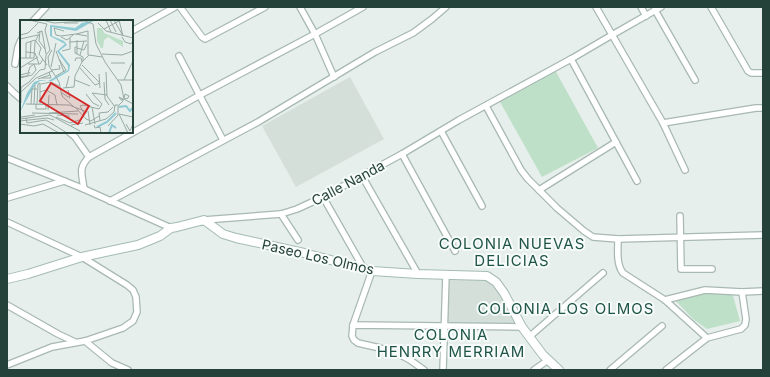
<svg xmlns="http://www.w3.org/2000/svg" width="770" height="377" font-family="Inter,sans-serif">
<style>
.built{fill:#d4dfda}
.green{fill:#bfe0c8}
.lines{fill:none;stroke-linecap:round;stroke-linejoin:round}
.street-casing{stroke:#a8b8b2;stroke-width:8}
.secondary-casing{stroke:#a4bbb3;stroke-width:10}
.street{stroke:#fff;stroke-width:5.5}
.secondary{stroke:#fff;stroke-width:8}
.labels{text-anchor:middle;stroke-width:4;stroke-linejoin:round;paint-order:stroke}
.street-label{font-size:14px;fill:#24423a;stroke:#f7fbf9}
.neighbourhood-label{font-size:15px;letter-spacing:1px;fill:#1f5548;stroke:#f7fbf9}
.inset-river{fill:none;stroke:#8ec9d4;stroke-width:2}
.inset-road{fill:none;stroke:#98aaa4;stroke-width:1}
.view{fill:#d62828;fill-opacity:0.15;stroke:#d62828;stroke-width:2}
.inset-edge{fill:none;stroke:#24423a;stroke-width:2}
</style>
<rect width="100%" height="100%" fill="#e6efeb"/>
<!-- built -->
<g class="built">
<path d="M350 77 384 139 296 187 262 126Z"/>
<path d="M449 277 487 279 490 281 501 293 517 324 447 323Z"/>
</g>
<!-- green -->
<g class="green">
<path d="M555 70 598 148 542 177 500 102Z"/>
<path d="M703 292H732L740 321 707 329 693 319 675 300Z"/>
</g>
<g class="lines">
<defs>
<g id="street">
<path d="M180 7 202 37 205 39 265 7"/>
<path d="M300 7 315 34 334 77"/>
<path d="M596 7 663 123 685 170"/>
<path d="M641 7 646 16"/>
<path d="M711 7 748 71 751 73H763"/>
<path d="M655 10 695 80"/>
<path d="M33 21 46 7"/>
<path d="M132 31 175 7"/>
<path d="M179 56 223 140"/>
<path d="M571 59 637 181"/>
<path d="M15 64 18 47 21 40"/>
<path d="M7 86 13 92 21 99"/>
<path d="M486 106 521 170 528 179 557 208 584 231 593 237 618 239 763 235"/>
<path d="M663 123 756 108H763"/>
<path d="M441 131 482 206"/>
<path d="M69 132 75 137 89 157"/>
<path d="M402 154 455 251"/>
<path d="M7 158 84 189 171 228"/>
<path d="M362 176 418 274"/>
<path d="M84 189C82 174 78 168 89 157L200 95 315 34 363 7"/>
<path d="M539 190 616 142"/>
<path d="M323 197 364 269"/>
<path d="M7 198 64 181"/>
<path d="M110 201 258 122 375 52 413 33 432 19 446 7"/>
<path d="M281 214 298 240"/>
<path d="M680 216 681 269H712"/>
<path d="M204 220 281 214 297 209 323 197 402 154 459 120 571 59 612 35 661 7"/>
<path d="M7 222 82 257 127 285 133 290 136 297 137 312 133 321 123 328 85 341 52 347 7 365"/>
<path d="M618 239C618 250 616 264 623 273L665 300 707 338"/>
<path d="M665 300 705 290 742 292 763 291"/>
<path d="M7 305 58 334 75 342"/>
<path d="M353 325 372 271"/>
<path d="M529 337 603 273"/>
<path d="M85 341 112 363 128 370"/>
<path d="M424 370 410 360 399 354 380 348 358 343 354 340 352 336 353 325 522 327"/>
<path d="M443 370 446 275"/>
<path d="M534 370 548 360"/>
<path d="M610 370 662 326"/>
<path d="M666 370 707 338 741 329 745 325 746 319 742 292"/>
</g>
<path id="secondary" d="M7 279 28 274 82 257 138 245 160 236 171 228 177 227 204 220 223 234 236 238 304 253 372 271 418 274 487 276 496 282 504 293 522 327 543 355 559 370"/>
</defs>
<!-- street casing -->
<use href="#street" class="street-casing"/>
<!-- secondary casing -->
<use href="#secondary" class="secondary-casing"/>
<!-- street -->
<use href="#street" class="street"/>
<!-- secondary -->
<use href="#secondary" class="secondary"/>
</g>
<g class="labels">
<!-- street labels -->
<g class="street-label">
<text transform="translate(348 183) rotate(-28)" y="5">Calle Nanda</text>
<text transform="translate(318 257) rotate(13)" y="5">Paseo Los Olmos</text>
</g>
<!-- neighbourhood labels -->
<g class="neighbourhood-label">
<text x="512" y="249">COLONIA NUEVAS<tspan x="512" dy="17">DELICIAS</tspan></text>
<text x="566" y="314">COLONIA LOS OLMOS</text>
<text x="451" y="340">COLONIA<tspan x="451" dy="17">HENRRY MERRIAM</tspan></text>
</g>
</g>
<!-- overview -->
<g transform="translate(20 20)">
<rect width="113" height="113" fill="#e6efeb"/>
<path d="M77 8H82L84 13 103 21V27L88 17 84 20 83 28H81L77 21Z" fill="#bfe0c8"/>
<path d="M75 0 56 11 32 7V16L44 21 47 25 39 31 50 45 49 51 32 61H20L15 65 0 92 7 73 14 62 20 60 28 61 48 50V46L37 31 45 24 30 16V5L55 8 62 3Z" fill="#8ec9d4"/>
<path class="inset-river" d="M99 87 106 86 110 91 113 87M77 107 87 102 96 93M89 113 92 105 96 108"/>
<path class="inset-road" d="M22 0 34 3 65 1 73 4 76 24 85 42 101 65 104 79 113 84M86 0 91 12M90 0 96 12M94 0 103 16M99 0 103 16M44 3H58M78 3 86 11 113 18M84 9 99 1M20 11 19 21 25 29M17 13 22 11 26 34M56 14 68 11V35M0 15 8 13 18 3M41 16 56 14 67 16M41 16 36 15 34 8 44 11M41 17 47 20 53 15M102 17 105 22 111 24 112 22M0 19 18 15M57 20V34M49 22 67 21M57 27H55V33L63 37V41M57 28 64 30 67 24M32 30 28 37 29 46 39 62 42 76 54 87M36 31 44 52M42 31 50 29V18M6 32 15 33 19 44M82 34 102 35 113 31M60 35 64 21M0 38H14L15 22 19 14M6 38V23L15 20 21 28 19 34 27 45M10 38 11 21M55 41 56 38H61L62 42M62 42 69 35 82 37M91 43H105M8 44H20L23 39M62 45 80 63M31 47 36 23M0 48 18 37M60 48 75 65 80 63M31 50 40 49 39 45M86 52 87 76 95 87M79 54 80 68M0 55 8 53 10 47 14 44M36 56 46 50 39 39M0 57 7 56 10 52M0 58 12 55 16 50 14 44M22 58H31L29 52M18 59 30 55M55 60 70 66M98 60H113M104 60 113 41M84 62 85 79 89 85M21 64 31 62 39 66M0 68 9 62 20 50 25 49 26 35 30 30 25 10 27 4 9 0M43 68 54 67 55 56 62 42M46 68 49 56M1 72 16 58 32 51M20 72 26 70 35 75 37 85M42 73 50 78 48 70M66 74 73 83 79 86M1 83V67M6 84 49 85 67 92M11 84 12 69H17M14 84 15 65M16 84V89H26V84M17 84 18 64 20 63V84M63 85 79 89 82 84 72 73 87 75M63 85 60 86 65 95M72 87 75 104M56 88 66 99 71 101 79 96M28 90 29 75M68 91 70 105M12 93 58 94M29 93 58 91M99 94 113 97M99 94 108 113M37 95 49 96V99M1 97 15 95M36 97 50 103 59 100M6 98 7 103 26 100 47 113M0 99 30 95 60 111M0 101 27 98 34 100M80 101 79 93 88 92 93 87M0 104 14 106 23 104 39 113M106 104 110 111 113 104M51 105 63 103M65 105 86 99 94 92 95 85H98M74 105 75 108 80 107 81 113M88 106 98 95V86L103 81V79L99 77 101 80H102L103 79H105L108 78 109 76 105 74 104 78"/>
<path class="view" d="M31 63 69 86 58 104 20 81Z"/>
<rect width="113" height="113" class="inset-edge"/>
</g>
<!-- border -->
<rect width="770" height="377" fill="none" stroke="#24423a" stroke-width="16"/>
</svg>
